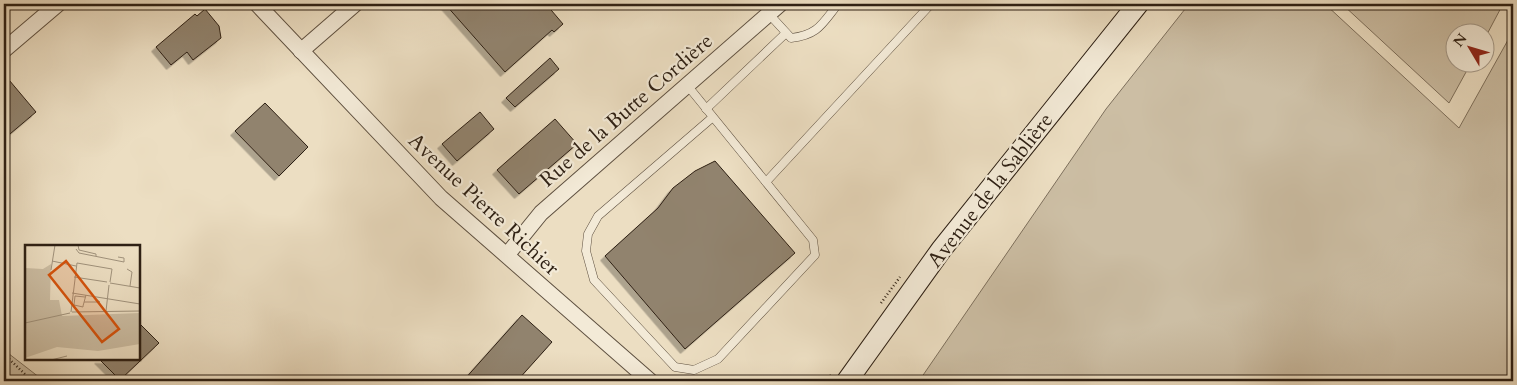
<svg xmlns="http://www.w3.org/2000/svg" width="1517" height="385" font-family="Cardo,serif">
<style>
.green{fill:#ccbea4;stroke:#7d6f5c}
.building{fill:#91836e;stroke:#2e2014;filter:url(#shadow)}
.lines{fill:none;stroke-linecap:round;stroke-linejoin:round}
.service-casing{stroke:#5e5040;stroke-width:9}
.minor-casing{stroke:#5e5040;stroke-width:17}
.secondary-casing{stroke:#2e2014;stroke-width:22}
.path{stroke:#2e2014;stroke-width:2.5;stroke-dasharray:1 2.5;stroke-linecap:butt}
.service{stroke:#f3ead7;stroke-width:8}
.minor{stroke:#f3ead7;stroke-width:15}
.secondary{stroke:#f3ead7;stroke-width:20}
.labels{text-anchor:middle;stroke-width:4.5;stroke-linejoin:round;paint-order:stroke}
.street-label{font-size:21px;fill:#2e2014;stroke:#f3ead7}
.inset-road{fill:none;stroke:#a0927c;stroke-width:1}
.view{fill:#d5530d;fill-opacity:0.15;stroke:#d5530d;stroke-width:2.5}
.inset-edge{fill:none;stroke:#2e2014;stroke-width:2.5}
</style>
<defs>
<filter id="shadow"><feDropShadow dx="-4.5" dy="4.5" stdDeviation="0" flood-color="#0004"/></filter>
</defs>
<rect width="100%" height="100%" fill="#ecdec2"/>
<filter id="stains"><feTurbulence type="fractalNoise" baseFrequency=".004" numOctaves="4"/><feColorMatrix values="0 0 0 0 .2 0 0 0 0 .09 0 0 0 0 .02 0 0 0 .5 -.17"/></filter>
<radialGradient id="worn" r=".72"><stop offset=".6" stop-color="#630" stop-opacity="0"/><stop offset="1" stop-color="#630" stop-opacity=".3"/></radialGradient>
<!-- green -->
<g class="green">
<path d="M1189 4H1325L1459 128 1513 31V381H919L1106 109Z"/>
<path d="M1342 4H1503L1485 38 1484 32H1454V62L1471 63 1449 103Z"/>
<path d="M4 350 44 381H4Z"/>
</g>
<!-- building -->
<g class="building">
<path d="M445 4H546L563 24 554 32 552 30 505 72Z"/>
<path d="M205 9 219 26 221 38 193 60 187 52 171 65 156 47 195 14 197 16Z"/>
<path d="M550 58 559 69 515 107 506 98Z"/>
<path d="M4 74 36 112 4 139Z"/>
<path d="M265 103 308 147 279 176 235 131Z"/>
<path d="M480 112 494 129 457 161 442 144Z"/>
<path d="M555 119 577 144 519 194 497 170Z"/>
<path d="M715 161 795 253 685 349 605 256 658 208 673 188 695 171Z"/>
<path d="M522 315 552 342 517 381H463Z"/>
<path d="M139 323 159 343 120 380 99 359H139Z"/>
</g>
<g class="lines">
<defs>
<g id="service">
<path d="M769 14 791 38C818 35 822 24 838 4"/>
<path d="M687 85 813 240 815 255 718 359 694 370 675 367 594 280 586 251 588 234 598 216 713 117"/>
<path d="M706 109 786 33"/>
<path d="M766 182 931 4"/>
</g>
<g id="minor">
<path d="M257 4 441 198 650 381"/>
<path d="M4 50 58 4"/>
<path d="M301 51 355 4"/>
<path d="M507 255 541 213 780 4"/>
</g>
<path id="secondary" d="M847 381 941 250 1138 4"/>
</defs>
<!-- service casing -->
<use href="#service" class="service-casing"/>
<!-- minor casing -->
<use href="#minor" class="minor-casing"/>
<!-- secondary casing -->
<use href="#secondary" class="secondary-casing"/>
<!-- path -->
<g class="path">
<path d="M881 303 900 277"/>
<path d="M4 354 32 381"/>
<path d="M826 381 831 375"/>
</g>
<!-- service -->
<use href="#service" class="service"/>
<!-- minor -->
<use href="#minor" class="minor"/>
<!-- secondary -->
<use href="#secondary" class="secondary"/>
</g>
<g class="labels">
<!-- street labels -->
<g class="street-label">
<text transform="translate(626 110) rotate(-41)" y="7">Rue de la Butte Cordière</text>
<text transform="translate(990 190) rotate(-52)" y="7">Avenue de la Sablière</text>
<text transform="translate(484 204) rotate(43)" y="7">Avenue Pierre Richier</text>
</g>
</g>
<!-- overview -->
<g transform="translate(25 245)">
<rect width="115" height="115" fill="#ecdec2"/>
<path d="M26 19 25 55H34L37 71 115 68V99L73 106 32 102 0 113V23L18 24Z" fill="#ccbea4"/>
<path class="inset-road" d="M53 0 54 5 71 9V11M51 4 54 8 99 17V13L93 12M27 16 51 21M102 24 107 27 105 41M26 25 30 0M49 32 82 37M85 38 115 43M47 48 115 59M60 52 50 51 49 60 58 62V61L61 50M59 57H75L67 51M81 66 84 40M46 67 52 18 87 24 85 37M47 67 115 66M0 78 45 68M26 115 42 111"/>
<path class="view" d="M41 16 94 84 77 97 24 30Z"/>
<rect width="115" height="115" class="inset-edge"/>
</g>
<!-- margin -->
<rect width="1517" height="385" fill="none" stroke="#ecdec2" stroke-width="20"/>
<rect x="5" y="5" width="1507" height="375" fill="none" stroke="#2e2014" stroke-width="2.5"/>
<rect x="10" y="10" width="1497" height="365" fill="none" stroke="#2e2014"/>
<!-- north arrow -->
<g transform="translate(1470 48) rotate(308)"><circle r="24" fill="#f3ead7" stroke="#a49989"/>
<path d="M0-4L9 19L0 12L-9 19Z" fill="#8f2418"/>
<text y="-8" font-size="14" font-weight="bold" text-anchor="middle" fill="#2e2014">N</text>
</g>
<rect width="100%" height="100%" filter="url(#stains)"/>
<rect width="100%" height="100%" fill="url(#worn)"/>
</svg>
